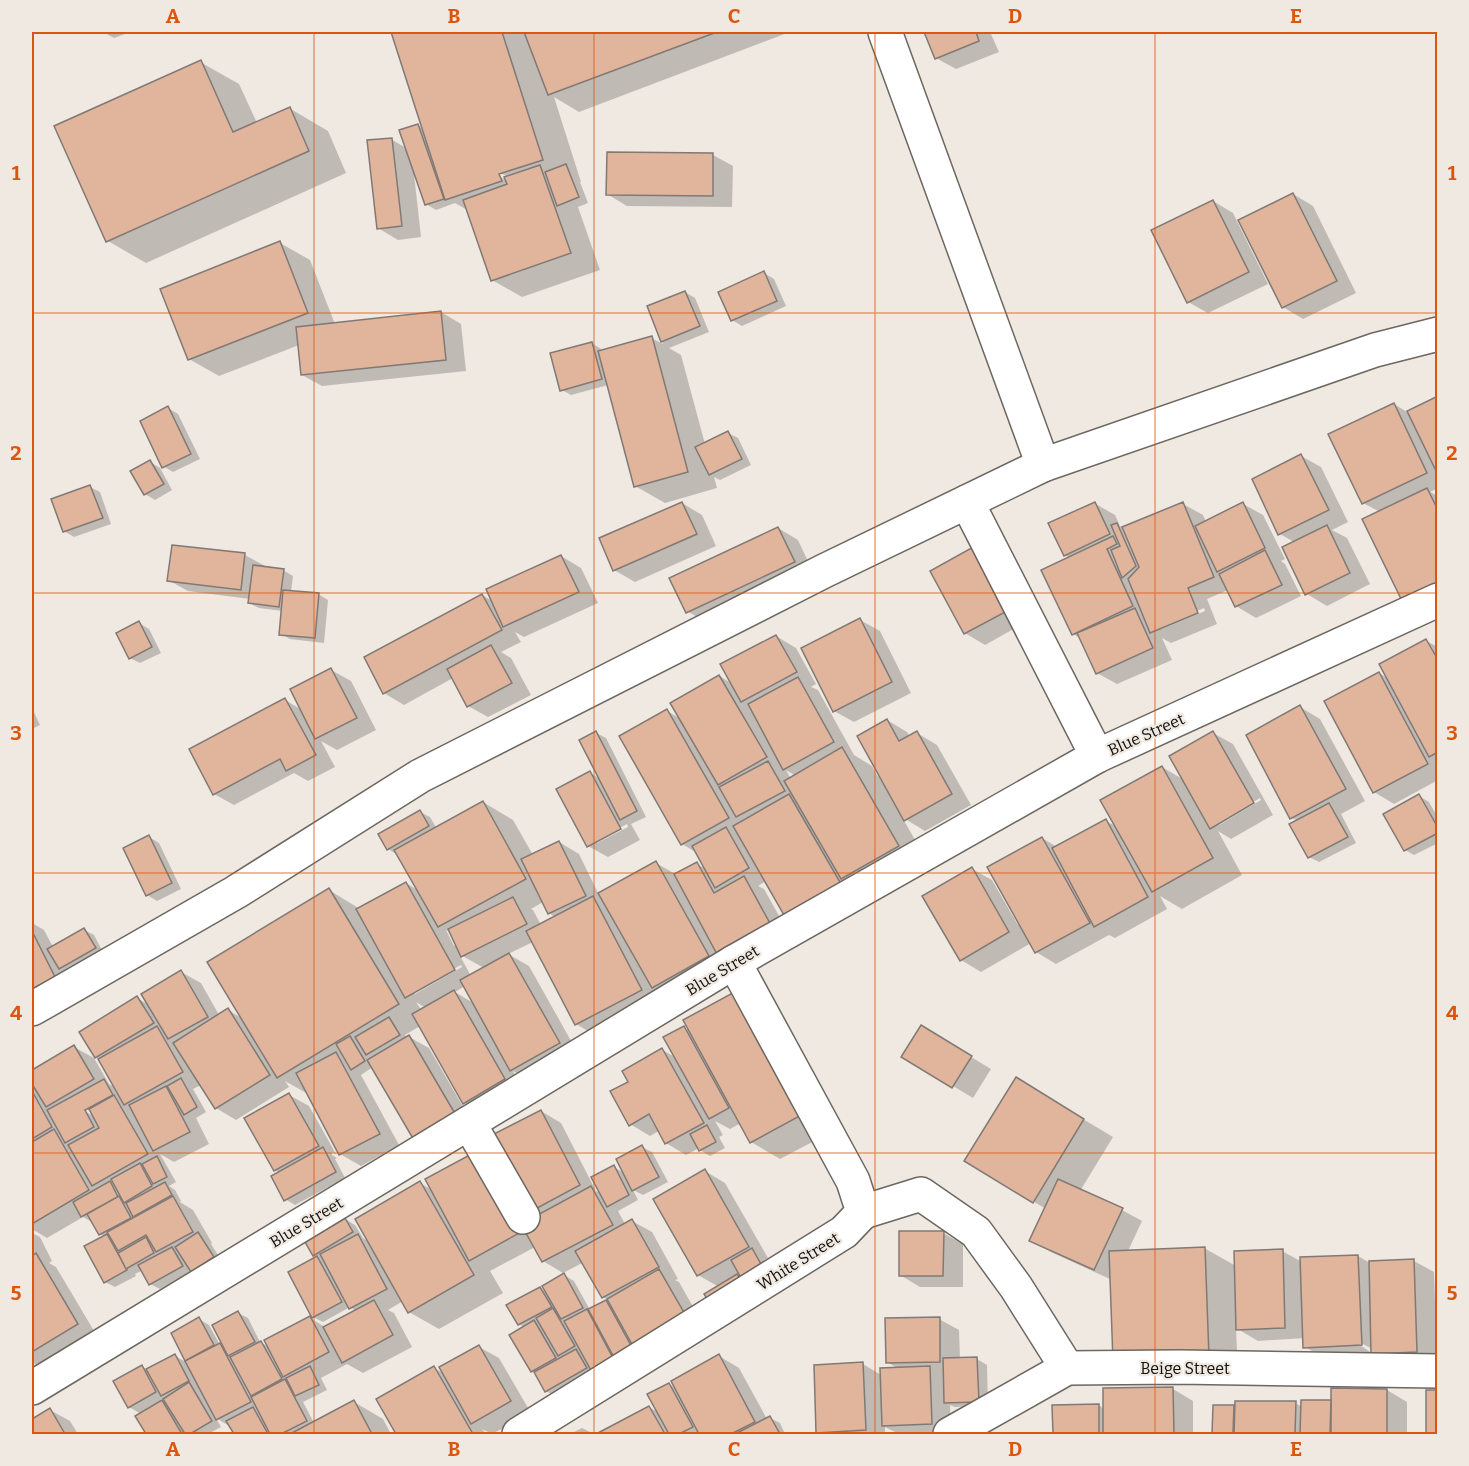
<svg xmlns="http://www.w3.org/2000/svg" width="1469" height="1466" font-family="Bitter,serif">
<style>
.shadow{fill:#0003;fill-rule:evenodd}
.building{fill:#e1b49c;stroke:#817975;stroke-width:1.5}
.lines{fill:none;stroke-linecap:round;stroke-linejoin:round}
.minor-casing{stroke:#6c6760;stroke-width:36}
.minor{stroke:#fff;stroke-width:33}
.grid{fill:none;stroke:#dd550c;stroke-width:1.5;stroke-opacity:0.55}
.labels{text-anchor:middle;stroke-width:4.5;stroke-linejoin:round;paint-order:stroke}
.street-label{font-size:16px;fill:#100e0b;stroke:#efe9e2}
.neatline{fill:none;stroke:#dd550c;stroke-width:2}
.grid-label{font-size:20px;text-anchor:middle;font-weight:bold;fill:#dd550c}
</style>
<rect width="100%" height="100%" fill="#efe9e2"/>
<!-- shadow -->
<g class="shadow">
<path d="M103 32H131L114 38Z"/>
<path d="M393 32H790L579 112 554 97 581 182H580L588 203 578 207 600 270 522 297 492 280 469 211 455 203 436 210 426 204 415 174H414L421 237 398 240 378 228 391 139 406 148 417 125 424 129ZM493 169 506 176V180L492 172Z"/>
<path d="M926 32H990L999 52 956 69 936 58Z"/>
<path d="M200 62 239 84 257 123 289 108 328 131 346 173 146 263 108 241Z"/>
<path d="M713 155 733 166 732 207 627 206 607 194Z"/>
<path d="M1293 194 1313 206 1356 293 1303 319 1283 307Z"/>
<path d="M1213 201 1233 213 1268 284 1208 313 1188 302Z"/>
<path d="M280 243 310 260 335 324 441 312 461 324 466 371 322 386 302 375 299 345 219 376 189 359Z"/>
<path d="M764 273 774 279 786 306 742 326 732 320Z"/>
<path d="M685 292 695 298 709 332 669 348 681 355 705 444 728 433 738 438 751 465 720 480 714 477 717 488 665 503 635 486 608 385 571 395 562 390 592 343 601 349 602 351 651 338 663 344 649 307Z"/>
<path d="M1438 398V488L1430 492 1438 496V612L1380 512 1363 503 1394 404 1407 412Z"/>
<path d="M168 408 178 414 200 459 173 472 163 466Z"/>
<path d="M1301 456 1321 467 1348 522 1332 530 1347 538 1370 584 1327 606 1307 594 1294 542 1280 534Z"/>
<path d="M150 462 160 468 172 490 155 500 145 494Z"/>
<path d="M90 487 100 492 111 524 74 537 64 531Z"/>
<path d="M682 503 702 515 716 546 635 582 614 570Z"/>
<path d="M1094 503 1115 515 1120 526 1124 528 1183 504 1203 515 1206 522 1243 504 1263 515 1285 559 1281 561 1285 564 1301 596 1256 618 1236 606 1228 590 1207 599 1217 624 1171 643 1162 638 1172 660 1117 684 1097 673 1082 639 1073 634 1070 558 1065 555ZM1204 608 1205 611 1162 629V626Z"/>
<path d="M778 528 798 540 814 574 707 623 687 611Z"/>
<path d="M173 546 245 555 265 566V568L283 570 293 576 291 592 318 594 328 600 324 643 290 639 281 634 283 611 259 608 249 603 250 599 188 591 168 580Z"/>
<path d="M561 556 581 568 598 603 524 637 515 632 521 642 501 652 511 658 531 695 488 717 468 706 453 678 404 705 384 693 482 595 494 602Z"/>
<path d="M932 572 1028 621 985 645 965 633Z"/>
<path d="M860 620 880 631 911 693 854 722 834 711Z"/>
<path d="M139 623 149 629 161 653 140 663 130 658Z"/>
<path d="M776 636 796 648 816 684 811 687 818 690 854 755 872 766 878 777 881 775 887 720 907 732 910 737 917 733 937 745 971 805 925 831 902 817 928 863 871 895 766 881 758 886 764 889 792 939 605 1041 576 1024 533 942 508 954 529 966 579 1055 532 1082 513 1071 524 1091 485 1114 465 1103 420 1026 405 1035 407 1038 409 1037 429 1048 476 1129 373 1067 361 1075 399 1145 361 1166 340 1154 308 1094 285 1081 289 1087 236 1120 216 1108 201 1085 193 1089 206 1112 196 1118 209 1144 174 1162 160 1154 176 1182 169 1186 175 1190 181 1201 180 1202 193 1210 212 1243 211 1244 223 1263 202 1276 193 1271 160 1289 150 1284 143 1270 135 1274 136 1276 115 1287 105 1282V1237L100 1234 92 1222 83 1217 47 1238 32 1229V1083L33 1084 32 1081V1072L74 1047 94 1058 109 1084 116 1088 100 1060 96 1057 137 998 149 1005 181 972 201 983 219 1015 228 1010 243 1019 329 890 360 909 406 883 419 891 398 855 388 849 380 835 420 812 430 817 437 829 483 802 513 820 533 855 559 842 579 854 599 895 656 863 677 875 697 864 706 869 697 853 682 844 667 711 681 719 719 676 733 684ZM786 770 796 776 791 779ZM543 902 549 913 555 917 541 925 533 910 531 909ZM446 930 451 933 456 945 454 946ZM459 954 484 968 471 976ZM461 965 462 967 415 994V990ZM465 986 475 1004 455 992ZM416 1002 426 1008 422 1011ZM80 1105 93 1113V1116L78 1107Z"/>
<path d="M1426 641 1438 647V780L1394 804 1374 792 1379 673 1389 679Z"/>
<path d="M331 670 351 681 376 730 337 750 321 741 335 767 308 781 294 773 234 805 214 794 285 700 302 710Z"/>
<path d="M1300 707 1320 719 1365 801 1341 814 1356 843 1319 862 1309 857 1298 821 1292 818Z"/>
<path d="M32 708 40 725 32 729Z"/>
<path d="M596 733 606 738 646 817 631 824 640 840 608 857 588 846 590 773 601 779ZM627 824 628 827 597 843V840Z"/>
<path d="M1213 733 1233 744 1273 815 1231 839 1218 831 1242 875 1182 909 1160 896 1167 909 1115 938 1109 935 1056 964 1036 952 1031 943 981 972 961 960 972 869 992 880 1018 925 1020 924 1042 838 1057 847 1106 821 1117 827 1162 767 1184 780ZM1260 798 1261 800 1219 825V822Z"/>
<path d="M1419 796 1429 802 1438 818V843L1414 855 1405 850Z"/>
<path d="M149 837 159 843 181 889 157 901 147 895Z"/>
<path d="M32 923 44 930 53 947 84 930 94 935 104 954 32 1010Z"/>
<path d="M921 1027 991 1069 973 1098 903 1056Z"/>
<path d="M684 1028 692 1033 835 1130 780 1159 751 1142 741 1123 730 1129 715 1121 723 1135 719 1137 725 1148 710 1156 700 1150 699 1148 686 1155 666 1143 659 1131 650 1136 630 1124V1082L662 1050 677 1058Z"/>
<path d="M289 1095 309 1106 336 1154 332 1152V1155L337 1158 335 1159 345 1178 295 1205 285 1199 280 1173 275 1170Z"/>
<path d="M1046 1097 1113 1137 1080 1191 1122 1210 1142 1221 1128 1251 1204 1248 1236 1266 1282 1251 1302 1262 1358 1256 1370 1263V1262L1414 1261 1434 1272 1437 1363 1325 1358 1305 1347V1338L1258 1341 1236 1328 1238 1373 1112 1280 1051 1252 1031 1240 1046 1209 966 1161ZM1356 1340 1372 1349V1353L1355 1342Z"/>
<path d="M541 1111 561 1123 596 1191 601 1193 614 1167 624 1173 642 1147 652 1152 668 1182 643 1195 633 1190 638 1200 618 1211 625 1224 632 1221 652 1232 678 1279 675 1280 679 1282 705 1328 556 1397 546 1391 536 1372 532 1370 525 1328 519 1324 540 1289 548 1293 564 1275 574 1281 590 1310 609 1300 603 1297 584 1262 563 1273 543 1261 535 1247 490 1271 503 1293 439 1329 409 1312 403 1301 388 1310 394 1313 412 1347 363 1373 347 1364 321 1378 327 1390 303 1402 314 1423 354 1402 383 1419 391 1434H235L231 1427 216 1418 221 1427 208 1434H148L137 1417 141 1414 129 1407 142 1367 147 1370 175 1356 188 1363 173 1334 199 1319 209 1325 220 1345 226 1348 238 1313 248 1318 260 1342 269 1347 310 1318 325 1327 356 1311 350 1307 323 1322 313 1317 290 1273 318 1257 314 1255 345 1219 355 1225 363 1238 370 1243 420 1183 432 1190 529 1212ZM164 1398 169 1405 160 1400Z"/>
<path d="M705 1171 725 1183 768 1258 764 1260 770 1271 719 1287 698 1275Z"/>
<path d="M32 1233 40 1237 52 1261 49 1263 56 1267 97 1336 43 1369 32 1362Z"/>
<path d="M943 1233 963 1244V1287H920L900 1275Z"/>
<path d="M939 1319 959 1330 960 1359H977L987 1365 988 1406 955 1407 950 1405 951 1434H899L885 1427V1434H822L817 1432 863 1364 881 1375 899 1369 887 1362Z"/>
<path d="M479 1347 499 1358 531 1413 492 1434 482 1429 486 1434H398L378 1400 434 1368 445 1374Z"/>
<path d="M719 1356 739 1368 767 1419 770 1418 780 1423 785 1434H599L649 1407 659 1413 669 1384 676 1388Z"/>
<path d="M1173 1389 1193 1401V1434H1055L1054 1407 1099 1405 1104 1409Z"/>
<path d="M1387 1390 1407 1402V1434H1214L1215 1406 1233 1407 1236 1409 1295 1403 1302 1407V1402H1332Z"/>
<path d="M50 1410 70 1421 78 1434H32V1420Z"/>
<path d="M582 1428 594 1434H570Z"/>
</g>
<!-- building -->
<g class="building">
<path d="M391 32H502L543 160 499 174 502 181 445 200Z"/>
<path d="M524 32H717L548 95Z"/>
<path d="M924 32H976L979 41 935 59Z"/>
<path d="M201 60 233 132 290 107 309 151 106 242 54 126Z"/>
<path d="M418 124 444 199 425 205 399 130Z"/>
<path d="M392 138 402 226 377 229 367 140Z"/>
<path d="M607 152 713 153V196L606 195Z"/>
<path d="M566 164 579 197 557 206 545 172Z"/>
<path d="M540 165 571 253 491 281 463 200 507 184 504 177Z"/>
<path d="M1293 193 1337 281 1282 308 1238 220Z"/>
<path d="M1213 200 1249 272 1187 303 1151 230Z"/>
<path d="M280 241 308 313 188 360 160 289Z"/>
<path d="M764 271 777 301 731 321 718 292Z"/>
<path d="M685 291 700 326 661 342 647 306Z"/>
<path d="M441 311 446 360 301 375 296 327Z"/>
<path d="M652 336 688 472 634 487 598 351Z"/>
<path d="M592 342 602 379 560 391 550 353Z"/>
<path d="M1438 396V475L1407 411Z"/>
<path d="M1394 403 1427 473 1362 504 1328 434Z"/>
<path d="M168 406 191 454 162 468 140 421Z"/>
<path d="M728 431 742 459 709 475 695 447Z"/>
<path d="M1301 454 1329 510 1278 535 1252 479Z"/>
<path d="M150 460 164 484 144 495 130 471Z"/>
<path d="M90 485 103 518 63 532 51 499Z"/>
<path d="M1427 488 1438 510V591L1405 607 1362 519Z"/>
<path d="M682 502 697 534 613 571 599 538Z"/>
<path d="M1095 502 1110 534 1064 556 1048 523Z"/>
<path d="M1183 502 1214 577 1188 588 1198 613 1150 633 1128 579 1139 567 1122 527Z"/>
<path d="M1243 502 1265 548 1217 572 1195 526Z"/>
<path d="M1117 523 1136 566 1122 578 1111 550 1120 546 1111 525Z"/>
<path d="M1327 525 1350 573 1305 595 1282 547Z"/>
<path d="M778 527 795 562 686 613 669 578Z"/>
<path d="M1113 536 1117 544 1107 549 1133 606 1072 635 1041 570Z"/>
<path d="M172 545 245 553 241 590 167 581Z"/>
<path d="M975 546 1009 610 964 634 930 571Z"/>
<path d="M1265 550 1282 585 1235 607 1219 574Z"/>
<path d="M561 555 579 592 503 627 486 589Z"/>
<path d="M253 565 284 569 279 607 248 603Z"/>
<path d="M283 590 319 593 315 638 279 635Z"/>
<path d="M482 594 502 630 383 694 364 657Z"/>
<path d="M1135 608 1153 648 1096 674 1077 633Z"/>
<path d="M860 618 892 682 833 712 801 648Z"/>
<path d="M139 621 152 647 129 659 116 633Z"/>
<path d="M776 635 797 672 741 702 720 664Z"/>
<path d="M1426 639 1438 660V752L1429 757 1379 664Z"/>
<path d="M491 645 512 683 467 707 447 669Z"/>
<path d="M331 668 357 718 315 739 290 689Z"/>
<path d="M1379 672 1428 764 1373 793 1324 701Z"/>
<path d="M719 675 767 757 718 785 670 703Z"/>
<path d="M798 677 834 742 783 770 748 704Z"/>
<path d="M285 698 316 755 286 771 280 759 213 795 189 749Z"/>
<path d="M1300 705 1346 789 1290 819 1246 735Z"/>
<path d="M667 709 729 818 681 845 619 736Z"/>
<path d="M887 719 899 741 917 731 952 794 904 821 857 736Z"/>
<path d="M596 731 637 811 620 820 579 740Z"/>
<path d="M1213 731 1254 803 1210 829 1169 756Z"/>
<path d="M842 747 899 846 841 879 784 781Z"/>
<path d="M768 761 785 791 736 817 719 787Z"/>
<path d="M1162 766 1213 858 1152 892 1100 800Z"/>
<path d="M590 771 621 829 587 847 556 789Z"/>
<path d="M789 794 844 889 788 922 733 826Z"/>
<path d="M1419 794 1438 828V833L1404 851 1383 814Z"/>
<path d="M483 801 526 879 438 927 394 850Z"/>
<path d="M1329 803 1348 837 1308 858 1289 824Z"/>
<path d="M420 810 429 826 387 850 378 834Z"/>
<path d="M1106 819 1148 897 1094 927 1052 848Z"/>
<path d="M726 827 749 868 715 888 692 846Z"/>
<path d="M149 835 172 883 146 896 123 848Z"/>
<path d="M1042 837 1090 923 1035 953 987 867Z"/>
<path d="M559 841 586 896 548 914 521 859Z"/>
<path d="M656 861 709 956 652 988 598 893Z"/>
<path d="M697 862 714 893 744 876 772 927 718 956 674 874Z"/>
<path d="M972 867 1009 932 960 961 922 896Z"/>
<path d="M406 882 455 970 405 998 356 909Z"/>
<path d="M329 888 399 1004 277 1078 207 962Z"/>
<path d="M593 896 642 990 575 1025 526 931Z"/>
<path d="M513 897 527 924 461 957 448 929Z"/>
<path d="M84 928 96 948 59 969 47 949Z"/>
<path d="M32 931 55 977 32 989Z"/>
<path d="M509 953 560 1043 510 1071 460 980Z"/>
<path d="M181 970 208 1017 168 1039 141 994Z"/>
<path d="M740 989 807 1112 750 1143 683 1020Z"/>
<path d="M454 990 505 1079 463 1104 412 1014Z"/>
<path d="M137 996 154 1023 95 1058 79 1032Z"/>
<path d="M228 1008 270 1075 215 1109 173 1043Z"/>
<path d="M389 1017 400 1035 366 1055 355 1037Z"/>
<path d="M921 1025 972 1056 952 1088 901 1057Z"/>
<path d="M157 1026 183 1072 124 1105 98 1059Z"/>
<path d="M684 1026 729 1108 709 1119 663 1037Z"/>
<path d="M409 1035 457 1117 415 1142 367 1060Z"/>
<path d="M350 1036 365 1061 351 1070 336 1044Z"/>
<path d="M74 1045 94 1079 46 1107 32 1084V1070Z"/>
<path d="M662 1048 704 1123 665 1144 649 1114 629 1126 610 1091 628 1082 622 1071Z"/>
<path d="M336 1052 380 1134 339 1155 296 1073Z"/>
<path d="M1016 1077 1084 1119 1033 1203 964 1161Z"/>
<path d="M181 1078 197 1107 184 1115 167 1086Z"/>
<path d="M104 1079 113 1095 85 1110 94 1127 65 1143 47 1110Z"/>
<path d="M166 1086 190 1132 153 1151 129 1105Z"/>
<path d="M32 1091 52 1127 32 1139Z"/>
<path d="M289 1093 319 1146 274 1171 244 1118Z"/>
<path d="M114 1095 148 1154 92 1186 68 1145 99 1128 89 1109Z"/>
<path d="M541 1110 580 1185 528 1213 488 1137Z"/>
<path d="M707 1125 716 1142 699 1151 690 1134Z"/>
<path d="M54 1129 89 1190 32 1224V1142Z"/>
<path d="M642 1145 659 1177 632 1191 616 1159Z"/>
<path d="M323 1147 336 1172 284 1201 271 1176Z"/>
<path d="M477 1151 521 1232 469 1261 425 1179Z"/>
<path d="M157 1156 167 1177 153 1184 142 1164Z"/>
<path d="M140 1163 152 1186 124 1203 111 1179Z"/>
<path d="M614 1165 629 1195 607 1207 591 1177Z"/>
<path d="M705 1169 749 1247 697 1276 653 1199Z"/>
<path d="M1058 1179 1123 1208 1094 1270 1029 1241Z"/>
<path d="M110 1181 118 1197 81 1217 73 1202Z"/>
<path d="M420 1181 474 1275 408 1313 355 1219Z"/>
<path d="M165 1182 172 1195 133 1217 126 1203Z"/>
<path d="M591 1186 613 1225 542 1262 521 1224Z"/>
<path d="M119 1196 131 1218 99 1235 87 1214Z"/>
<path d="M173 1196 193 1232 156 1252 146 1235 118 1251 107 1232Z"/>
<path d="M345 1218 353 1232 313 1256 305 1242Z"/>
<path d="M632 1219 659 1267 602 1298 575 1251Z"/>
<path d="M899 1231H944L943 1276H899Z"/>
<path d="M198 1232 214 1257 191 1272 175 1247Z"/>
<path d="M107 1234 127 1270 104 1283 84 1246Z"/>
<path d="M358 1234 387 1289 349 1309 320 1254Z"/>
<path d="M146 1237 154 1253 126 1269 118 1253Z"/>
<path d="M172 1247 183 1266 149 1285 138 1265Z"/>
<path d="M1205 1247 1209 1357 1113 1361 1109 1251Z"/>
<path d="M752 1248 762 1266 741 1278 731 1260Z"/>
<path d="M1283 1249 1285 1328 1236 1330 1234 1251Z"/>
<path d="M36 1253 78 1324 32 1352V1256Z"/>
<path d="M1358 1255 1362 1345 1303 1348 1300 1257Z"/>
<path d="M317 1256 342 1302 312 1318 288 1272Z"/>
<path d="M1414 1259 1417 1352 1371 1354 1369 1261Z"/>
<path d="M659 1269 686 1316 633 1346 607 1299Z"/>
<path d="M564 1273 583 1308 561 1319 542 1286Z"/>
<path d="M737 1274 747 1290 714 1310 704 1294Z"/>
<path d="M540 1287 552 1307 518 1325 506 1305Z"/>
<path d="M374 1300 393 1335 342 1363 323 1327Z"/>
<path d="M606 1300 634 1351 616 1361 588 1309Z"/>
<path d="M553 1308 575 1346 558 1356 536 1318Z"/>
<path d="M587 1309 615 1362 593 1374 564 1321Z"/>
<path d="M238 1311 255 1342 228 1356 212 1325Z"/>
<path d="M310 1316 329 1352 283 1377 264 1340Z"/>
<path d="M199 1317 214 1345 185 1361 171 1333Z"/>
<path d="M940 1317V1362L886 1363 885 1318Z"/>
<path d="M534 1320 556 1358 531 1372 509 1335Z"/>
<path d="M261 1341 282 1379 251 1396 230 1357Z"/>
<path d="M220 1343 251 1402 216 1420 185 1361Z"/>
<path d="M479 1345 511 1401 471 1424 439 1367Z"/>
<path d="M576 1349 587 1368 545 1392 534 1372Z"/>
<path d="M175 1354 189 1381 161 1396 146 1369Z"/>
<path d="M719 1354 755 1422 731 1434H699L671 1381Z"/>
<path d="M977 1357 979 1402 944 1403 943 1358Z"/>
<path d="M863 1362 866 1430 816 1433 814 1365Z"/>
<path d="M142 1365 156 1392 128 1408 113 1381Z"/>
<path d="M310 1366 319 1385 295 1396 286 1378Z"/>
<path d="M434 1366 473 1434H396L376 1399Z"/>
<path d="M930 1366 932 1424 882 1426 880 1368Z"/>
<path d="M285 1379 307 1421 281 1434H270L251 1397Z"/>
<path d="M189 1382 212 1421 190 1434H185L163 1399Z"/>
<path d="M669 1383 693 1427 679 1434H669L647 1394Z"/>
<path d="M1173 1387 1174 1434H1103V1388Z"/>
<path d="M1331 1388 1387 1389V1434H1331Z"/>
<rect x="1426" y="1390" width="12" height="44"/>
<path d="M162 1400 182 1434H146L135 1416Z"/>
<path d="M354 1400 372 1434H290Z"/>
<path d="M1301 1400H1331L1330 1434H1300Z"/>
<path d="M1235 1401H1296L1295 1434H1234Z"/>
<path d="M1099 1404V1434H1053L1052 1405Z"/>
<path d="M1213 1405H1234L1233 1434H1212Z"/>
<path d="M649 1406 665 1434H596Z"/>
<path d="M253 1407 268 1434H234L226 1421Z"/>
<path d="M50 1408 65 1434H32V1419Z"/>
<path d="M770 1416 780 1434H735Z"/>
</g>
<g class="lines">
<defs>
<g id="minor">
<path d="M885 32 1043 465"/>
<path d="M967 502 1097 756"/>
<path d="M32 1009 236 892 420 776 824 571 1043 465 1375 350 1438 334"/>
<path d="M469 1123 523 1217"/>
<path d="M863 1212 921 1194 976 1232 1016 1287 1067 1368"/>
<path d="M32 1388 734 962 1097 756 1438 600"/>
<path d="M519 1434 844 1232 863 1212 853 1181 734 962"/>
<path d="M950 1434 1067 1368 1179 1367 1438 1371"/>
</g>
</defs>
<!-- minor casing -->
<use href="#minor" class="minor-casing"/>
<!-- minor -->
<use href="#minor" class="minor"/>
</g>
<!-- grid -->
<path class="grid" d="M314 32V1434M594 32V1434M875 32V1434M1155 32V1434M32 313H1438M32 593H1438M32 873H1438M32 1153H1438"/>
<g class="labels">
<!-- street labels -->
<g class="street-label">
<text transform="translate(1146 734) rotate(-24)" y="6">Blue Street</text>
<text transform="translate(722 970) rotate(-31)" y="6">Blue Street</text>
<text transform="translate(306 1222) rotate(-31)" y="6">Blue Street</text>
<text transform="translate(798 1261) rotate(-32)" y="6">White Street</text>
<text x="1185" y="1374">Beige Street</text>
</g>
</g>
<!-- border -->
<rect width="1469" height="1466" fill="none" stroke="#efe9e2" stroke-width="66"/>
<rect x="33" y="33" width="1403" height="1400" class="neatline"/>
<g class="grid-label">
<text x="173" y="23">A</text>
<text x="454" y="23">B</text>
<text x="734" y="23">C</text>
<text x="1015" y="23">D</text>
<text x="1296" y="23">E</text>
<text x="16" y="180">1</text>
<text x="1452" y="180">1</text>
<text x="16" y="460">2</text>
<text x="1452" y="460">2</text>
<text x="16" y="740">3</text>
<text x="1452" y="740">3</text>
<text x="16" y="1020">4</text>
<text x="1452" y="1020">4</text>
<text x="16" y="1300">5</text>
<text x="1452" y="1300">5</text>
<text x="173" y="1456">A</text>
<text x="454" y="1456">B</text>
<text x="734" y="1456">C</text>
<text x="1015" y="1456">D</text>
<text x="1296" y="1456">E</text>
</g>
</svg>
